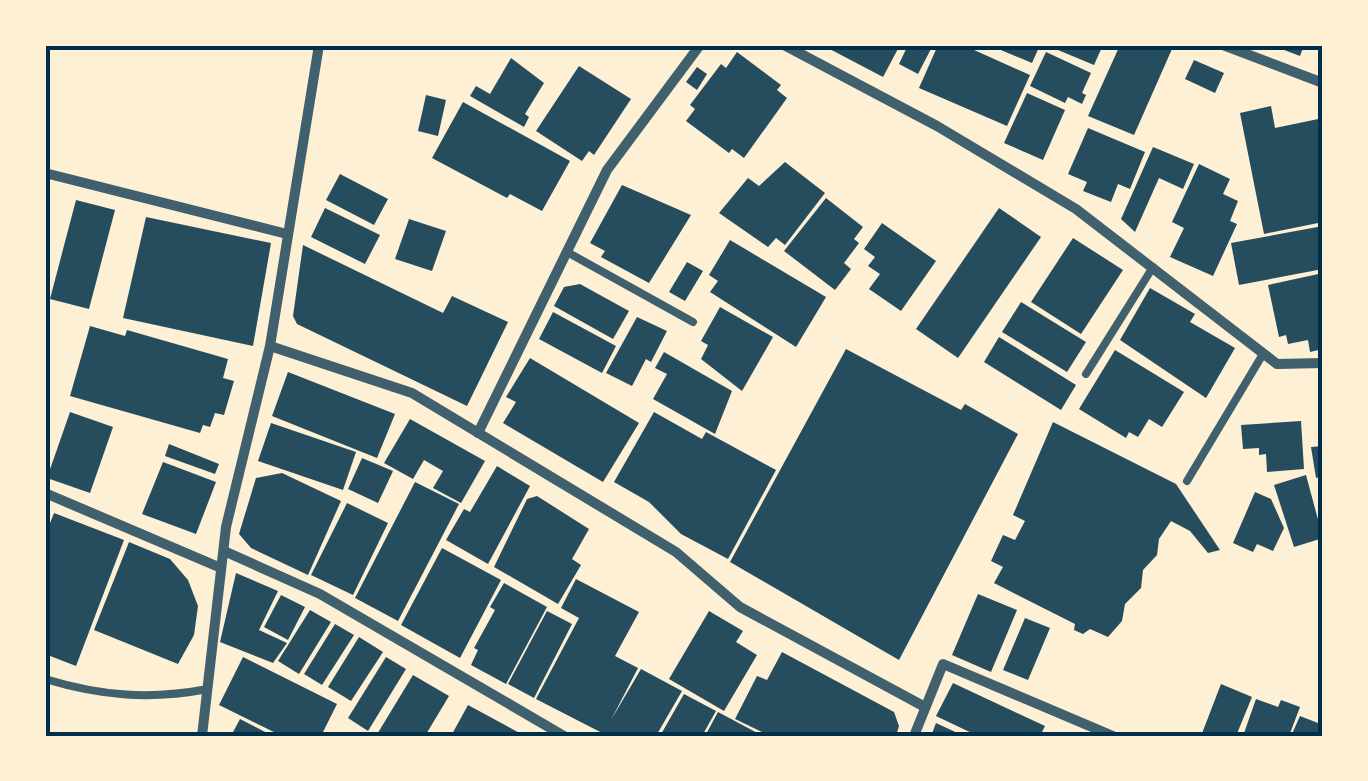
<svg xmlns="http://www.w3.org/2000/svg" width="1368" height="781" font-family="'Libre Baskerville',serif">
<style>
.building{fill:#264d5e}
.lines{fill:none;stroke-linecap:round;stroke-linejoin:round}
.service{stroke:#3f606c;stroke-width:8}
.minor{stroke:#3f606c;stroke-width:10}
.neatline{fill:none;stroke:#003049;stroke-width:4}
</style>
<rect width="100%" height="100%" fill="#fdf0d5"/>
<!-- building -->
<g class="building">
<path d="M822 45H900L883 77Z"/>
<path d="M908 45H933L918 74 899 64Z"/>
<path d="M938 45H963L1030 75 1007 126 919 88Z"/>
<path d="M989 45H1040L1032 63Z"/>
<path d="M1046 45H1103L1094 65Z"/>
<path d="M1120 45H1162L1172 49 1134 135 1088 116Z"/>
<path d="M1271 45H1304L1300 56Z"/>
<path d="M737 52 781 85 777 90 787 98 744 158 732 149 729 153 686 121 695 109 690 105 721 64 726 68Z"/>
<path d="M1046 52 1091 73 1082 93 1086 95 1082 104 1068 97 1065 103 1030 86Z"/>
<path d="M511 58 544 83 525 114 529 117 524 127 470 96 476 86 490 94Z"/>
<path d="M1194 60 1224 73 1215 93 1185 79Z"/>
<path d="M579 66 631 99 594 155 589 151 582 161 536 131Z"/>
<path d="M697 67 707 74 697 90 686 82Z"/>
<path d="M1027 93 1065 110 1043 160 1004 143Z"/>
<path d="M426 95 446 100 438 136 418 131Z"/>
<path d="M463 102 570 161 542 211 510 194 507 198 432 158Z"/>
<path d="M1271 106 1275 128 1323 118V222L1264 234 1240 113Z"/>
<path d="M1088 128 1145 152 1130 189 1118 184 1111 202 1083 191 1087 182 1068 174Z"/>
<path d="M1153 147 1194 164 1183 189 1159 178 1135 232 1121 219Z"/>
<path d="M785 162 825 193 785 245 776 238 768 247 719 213 748 178 759 186Z"/>
<path d="M1199 164 1230 179 1223 194 1238 201 1230 221 1237 224 1213 276 1170 257 1184 228 1172 222Z"/>
<path d="M340 174 388 199 374 225 326 200Z"/>
<path d="M622 185 691 215 649 283 601 257 605 251 590 243Z"/>
<path d="M826 198 863 227 854 239 859 243 844 263 851 269 835 290 784 251Z"/>
<path d="M76 200 115 210 89 309 50 299Z"/>
<path d="M325 208 380 235 365 264 311 237Z"/>
<path d="M999 208 1041 237 958 358 916 329Z"/>
<path d="M146 217 271 243 253 346 123 318Z"/>
<path d="M409 219 446 231 432 271 395 259Z"/>
<path d="M882 223 936 261 901 311 869 289 880 274 868 266 875 257 864 249Z"/>
<path d="M1323 226V269L1239 285 1231 243Z"/>
<path d="M1073 238 1123 270 1081 334 1031 302Z"/>
<path d="M730 240 826 297 796 347 710 292 718 281 709 275Z"/>
<path d="M303 245 443 313 452 296 508 322 467 406 297 324 293 316Z"/>
<path d="M687 262 703 271 685 301 669 292Z"/>
<path d="M1323 273V349L1310 352 1308 340 1288 344 1286 335 1279 337 1268 285Z"/>
<path d="M580 284 629 311 613 339 554 306 564 287Z"/>
<path d="M1150 288 1195 314 1190 322 1235 348 1206 398 1120 340Z"/>
<path d="M1021 302 1086 342 1067 372 1002 332Z"/>
<path d="M720 307 773 337 742 391 701 359 708 345 701 341Z"/>
<path d="M553 312 616 346 602 373 539 339Z"/>
<path d="M637 317 667 331 651 362 646 359 632 386 606 373Z"/>
<path d="M90 326 125 336 127 330 228 359 223 378 234 381 224 415 215 413 210 427 203 425 200 433 70 396Z"/>
<path d="M999 337 1076 385 1061 410 984 362Z"/>
<path d="M846 349 961 410 965 404 1018 434 899 660 730 562Z"/>
<path d="M1115 350 1184 392 1162 427 1149 419 1138 437 1129 432 1126 438 1079 409Z"/>
<path d="M664 352 732 391 715 434 653 399 667 374 655 368Z"/>
<path d="M530 358 639 423 603 482 503 423 516 402 506 397Z"/>
<path d="M288 372 395 414 377 458 272 416Z"/>
<path d="M70 412 113 427 90 493 47 478Z"/>
<path d="M654 412 702 439 706 432 776 470 728 559 681 534 649 502 614 482Z"/>
<path d="M410 419 485 461 461 503 433 488 443 471 424 460 413 479 384 463Z"/>
<path d="M1301 421 1304 469 1267 472 1266 454 1259 455V448L1243 449 1241 425Z"/>
<path d="M1053 422 1176 484 1220 550 1208 553 1190 531 1171 521 1159 539 1157 555 1143 570 1141 588 1125 604 1122 621 1108 637 1090 629 1083 634 1074 630 1075 624 994 583 1003 567 991 561 1003 535 1015 540 1025 521 1013 515Z"/>
<path d="M271 423 356 452 343 490 258 461Z"/>
<path d="M169 444 219 464 215 474 165 456Z"/>
<path d="M1323 446V476L1316 478 1311 447Z"/>
<path d="M362 458 393 471 378 503 348 489Z"/>
<path d="M163 462 216 482 196 534 142 514Z"/>
<path d="M497 466 530 486 488 564 446 540 464 509 470 512Z"/>
<path d="M282 473 341 501 308 575 251 548 239 534 256 478Z"/>
<path d="M1306 475 1323 538 1294 547 1274 485Z"/>
<path d="M415 482 459 504 398 621 355 598Z"/>
<path d="M1255 492 1271 499 1284 528 1273 551 1257 544 1253 552 1233 543Z"/>
<path d="M537 496 589 529 572 559 581 565 558 604 494 567 527 499Z"/>
<path d="M347 503 388 523 353 595 311 575Z"/>
<path d="M54 513 124 540 76 666 45 654V536Z"/>
<path d="M129 542 170 559 188 580 198 606 194 635 178 664 94 630Z"/>
<path d="M442 548 501 580 460 658 401 625Z"/>
<path d="M236 573 278 591 259 630 287 643 273 663 220 642Z"/>
<path d="M576 579 639 612 615 656 638 668 611 720 641 669 682 691 656 736H608L536 699 579 618 561 608Z"/>
<path d="M504 583 547 607 506 684 471 665 478 650 474 648 495 610 490 607Z"/>
<path d="M978 594 1017 610 991 672 952 655Z"/>
<path d="M281 595 305 607 288 640 264 627Z"/>
<path d="M310 610 331 622 299 674 278 661Z"/>
<path d="M547 611 572 624 534 698 508 684Z"/>
<path d="M709 611 743 631 736 642 757 655 724 711 669 679Z"/>
<path d="M1025 618 1050 628 1028 680 1003 670Z"/>
<path d="M335 624 354 635 322 685 304 674Z"/>
<path d="M359 637 383 652 351 701 328 687Z"/>
<path d="M782 652 894 712 899 726 896 736H770L735 719 757 676 767 680Z"/>
<path d="M243 657 337 704 321 736H282L219 705Z"/>
<path d="M386 657 406 669 368 731 348 718Z"/>
<path d="M413 675 449 696 425 736H376Z"/>
<path d="M953 683 1045 726 1040 736H978L936 716Z"/>
<path d="M1221 684 1252 697 1236 736H1201Z"/>
<path d="M684 694 716 711 702 736H660Z"/>
<path d="M1256 699 1278 707 1281 700 1300 707 1289 736H1243Z"/>
<path d="M468 705 525 736H451Z"/>
<path d="M718 712 763 736H705Z"/>
<path d="M1300 716 1323 725V736H1291Z"/>
<path d="M240 719 273 736H231Z"/>
<path d="M936 723 964 736H931Z"/>
</g>
<g class="lines">
<!-- service -->
<g class="service">
<path d="M567 252 693 322"/>
<path d="M1086 374 1153 267"/>
<path d="M1187 481 1263 354"/>
<path d="M45 679C101 696 150 700 208 689"/>
</g>
<!-- minor -->
<g class="minor">
<path d="M784 45 937 126 1076 209 1277 364 1323 363"/>
<path d="M1223 45 1323 83"/>
<path d="M45 173 287 234"/>
<path d="M270 346 412 393 676 552 740 607 925 707"/>
<path d="M478 433 607 170 700 45"/>
<path d="M45 493 221 568"/>
<path d="M224 551 320 594 564 736"/>
<path d="M202 736 226 527 270 346 319 45"/>
<path d="M914 736 943 664 1113 736"/>
</g>
</g>
<!-- border -->
<rect width="1368" height="781" fill="none" stroke="#fdf0d5" stroke-width="95"/>
<rect x="48" y="48" width="1272" height="686" class="neatline"/>
</svg>
